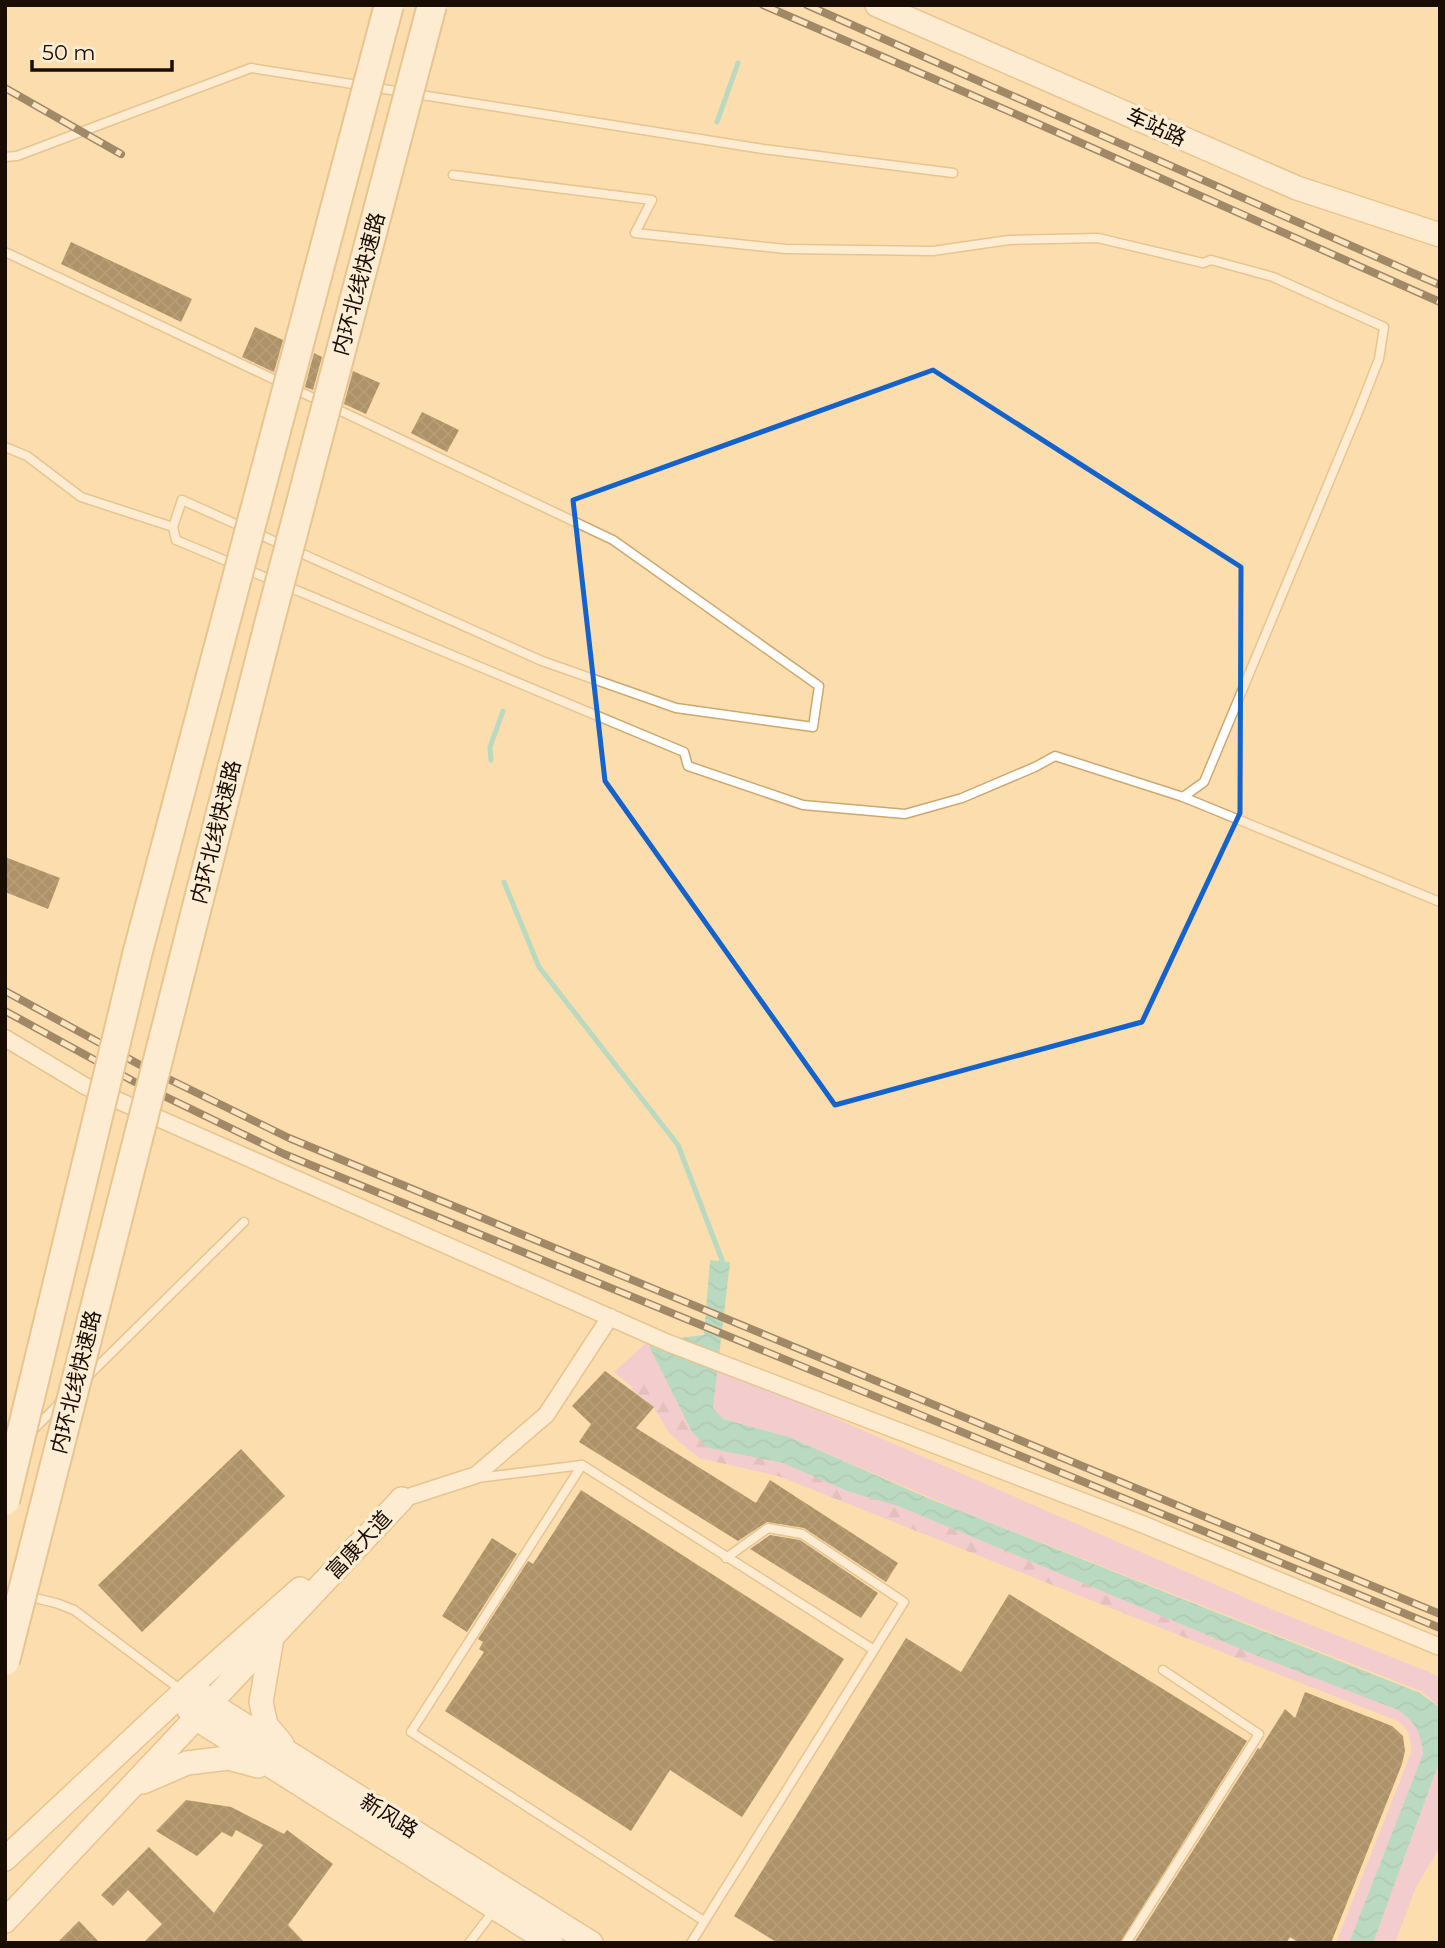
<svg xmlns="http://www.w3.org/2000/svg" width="1445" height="1948" font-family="Montserrat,'Noto Sans SC',sans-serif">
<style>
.green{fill:#e8b8f6}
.forest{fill:url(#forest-firs)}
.water{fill:url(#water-waves)}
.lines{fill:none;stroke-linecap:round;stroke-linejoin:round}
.stream{stroke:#69d6da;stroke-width:5}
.building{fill:url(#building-cross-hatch)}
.lane-casing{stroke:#cda86d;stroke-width:11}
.street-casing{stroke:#cda86d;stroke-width:19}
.secondary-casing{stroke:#cda86d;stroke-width:26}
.lane{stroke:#fff;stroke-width:8}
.street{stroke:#fff;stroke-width:16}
.secondary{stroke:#fff;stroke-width:23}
.rail-casing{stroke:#342414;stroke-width:8}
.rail{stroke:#fcedd5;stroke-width:5;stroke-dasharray:16;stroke-linecap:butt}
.highway-bridge-casing{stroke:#cda86d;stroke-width:32;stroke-linecap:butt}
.highway-bridge{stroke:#fff;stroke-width:28}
.marked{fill:none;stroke:#1463cd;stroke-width:5;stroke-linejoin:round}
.labels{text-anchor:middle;stroke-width:7;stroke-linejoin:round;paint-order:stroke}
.street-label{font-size:21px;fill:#190c00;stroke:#fcedd5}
</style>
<defs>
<pattern id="forest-firs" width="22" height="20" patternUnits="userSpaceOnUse" patternTransform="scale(1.75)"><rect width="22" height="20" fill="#e8b8f6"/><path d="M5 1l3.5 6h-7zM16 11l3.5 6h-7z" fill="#c69dd1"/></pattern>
<pattern id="water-waves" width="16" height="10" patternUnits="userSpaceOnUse" patternTransform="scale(1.75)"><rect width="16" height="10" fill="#69d6da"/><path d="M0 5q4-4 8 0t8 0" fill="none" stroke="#5ab6b9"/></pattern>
<pattern id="building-cross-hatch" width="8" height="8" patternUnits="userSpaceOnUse" patternTransform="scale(1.75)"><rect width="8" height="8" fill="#503a15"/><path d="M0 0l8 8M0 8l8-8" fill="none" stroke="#655334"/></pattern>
</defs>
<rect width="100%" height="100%" fill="#fcddad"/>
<!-- green -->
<g class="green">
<path d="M647 1342 692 1432 642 1375 633 1383 632 1387 614 1372Z"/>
<path d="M718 1367 1271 1609 1429 1672 1440 1678V1707L1421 1691 966 1513 789 1437 723 1419 713 1408Z"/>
<path d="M1255 1655 1398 1710C1415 1721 1423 1734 1423 1754L1349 1943H1336L1411 1753C1411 1738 1410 1731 1398 1721L1252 1664Z"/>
<path d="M1440 1760V1847L1416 1887 1395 1943H1373Z"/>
</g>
<!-- forest -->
<path class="forest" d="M642 1375 708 1448 783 1463 847 1491 898 1506 1255 1655 1252 1664 778 1476 699 1458 669 1433 653 1406 632 1390 633 1383Z"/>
<!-- water -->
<path class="water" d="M710 1260 730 1262 713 1408 723 1419 789 1437 930 1499 1420 1693 1440 1708V1760L1373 1943H1349L1423 1754C1422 1734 1415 1721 1398 1710L1255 1655 898 1506 847 1491 783 1463 708 1448 692 1432 647 1342 704 1335Z"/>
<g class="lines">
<!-- stream -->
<g class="stream">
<path d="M717 122 738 63"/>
<path d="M491 760 490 747 503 711"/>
<path d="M504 882 539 967 678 1145 722 1260 718 1267"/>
</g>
</g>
<!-- building -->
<g class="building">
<path d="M71 242 192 299 181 322 61 264Z"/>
<path d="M255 327 283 340 274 372 242 357Z"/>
<path d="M314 353 322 357 313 390 305 387Z"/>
<path d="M353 371 380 383 366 414 344 404Z"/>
<path d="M422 412 459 430 447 452 411 433Z"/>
<path d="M5 857 60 878 48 909 5 892Z"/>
<path d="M605 1371 654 1407 636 1428 756 1503 770 1480 898 1563 886 1582 804 1528 767 1522 738 1541 579 1442 591 1424 572 1406Z"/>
<path d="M241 1449 285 1496 142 1632 98 1585Z"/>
<path d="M581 1490 844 1659 742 1817 670 1770 631 1831 445 1711 484 1652 479 1649 483 1642 478 1639 528 1561 533 1564Z"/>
<path d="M770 1535 800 1540 878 1593 861 1618 750 1549Z"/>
<path d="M492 1538 517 1554 467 1632 442 1616Z"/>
<path d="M1009 1594 1247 1741 1120 1943H778L734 1916 906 1638 961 1672Z"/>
<path d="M1305 1692 1392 1726 1403 1736 1405 1751 1402 1764 1331 1943H1299L1290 1937 1286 1943H1134L1258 1748 1260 1749 1285 1709 1295 1718Z"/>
<path d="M186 1800 231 1807 284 1834 287 1830 333 1864 288 1925 305 1943H143L162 1924 128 1890 113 1906 101 1895 149 1847 214 1913 263 1845 236 1830 232 1837 222 1832 197 1856 156 1831Z"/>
<path d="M79 1921 100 1943H57Z"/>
</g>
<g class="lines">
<defs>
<g id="lane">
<path d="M5 157 17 156 251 68 763 149 953 173"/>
<path d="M5 252 613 540 819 686 813 727 676 708 542 661 182 500 173 527 81 497 27 456 5 447"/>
<path d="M173 527 176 540 684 752 688 766 803 805 905 814 962 798 1035 767 1055 756 1183 797 1204 782 1359 410 1379 359 1384 327 1273 277 1211 260 1203 263 1098 238 1009 240 933 251 786 249 635 233 652 200 453 175"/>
<path d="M1183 797 1440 902"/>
<path d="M87 1377 244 1222"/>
<path d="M32 1431 62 1401"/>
<path d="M477 1478 582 1465"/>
<path d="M5 1591 56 1603 74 1610 181 1690"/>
<path d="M704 1921 411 1732 582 1465 874 1650"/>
<path d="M469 1943 495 1909"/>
<path d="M691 1943 904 1602 802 1534 768 1528 726 1558"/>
<path d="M1126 1943 1259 1734 1163 1670"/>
</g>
<g id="street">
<path d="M5 1038 85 1086 668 1343 1142 1524 1440 1647"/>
<path d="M402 1499 476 1475 546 1415 610 1317"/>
</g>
<g id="secondary">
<path d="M877 5 1297 188 1440 235"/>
<path d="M272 1638 261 1702 266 1725 282 1744"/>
<path d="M201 1694 211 1704 591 1943"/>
<path d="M189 1710 197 1719 551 1943"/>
<path d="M143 1782 187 1763 228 1758 258 1766"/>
<path d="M5 1859 177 1698 300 1589"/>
<path d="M5 1921 402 1499"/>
</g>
</defs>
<!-- lane casing -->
<use href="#lane" class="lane-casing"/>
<!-- street casing -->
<use href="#street" class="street-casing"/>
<!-- secondary casing -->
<use href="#secondary" class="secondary-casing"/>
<!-- lane -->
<use href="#lane" class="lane"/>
<!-- street -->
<use href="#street" class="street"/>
<!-- secondary -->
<use href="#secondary" class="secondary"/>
<defs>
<g id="rail">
<path d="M763 5 1043 126 1440 302"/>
<path d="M807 5 1440 285"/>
<path d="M5 88 121 154"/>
<path d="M5 991 142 1066 289 1138 1440 1614"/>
<path d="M5 1011 133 1081 284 1154 1440 1628"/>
</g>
</defs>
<!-- rail casing -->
<use href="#rail" class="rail-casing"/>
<!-- rail -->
<use href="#rail" class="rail"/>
<defs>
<g id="highway-bridge">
<path d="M5 1501 138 951 389 5"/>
<path d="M5 1661 268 628 432 5"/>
</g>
</defs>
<!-- highway-bridge casing -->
<use href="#highway-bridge" class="highway-bridge-casing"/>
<!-- highway-bridge -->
<use href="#highway-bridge" class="highway-bridge"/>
</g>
<!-- marked area -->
<path d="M0 0H1445V1948H0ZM933 370 1241 567 1240 813 1142 1022 835 1105 605 781 573 500Z" fill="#fcddad" fill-opacity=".55" fill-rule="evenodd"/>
<path class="marked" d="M933 370 1241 567 1240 813 1142 1022 835 1105 605 781 573 500Z"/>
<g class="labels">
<!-- street labels -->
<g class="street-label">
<text transform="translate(1156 127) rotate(24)" y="7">车站路</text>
<text transform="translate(359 284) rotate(-75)" y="7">内环北线快速路</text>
<text transform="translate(216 832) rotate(-76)" y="7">内环北线快速路</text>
<text transform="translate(76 1382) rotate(-76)" y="7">内环北线快速路</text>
<text transform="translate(359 1545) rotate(-47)" y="7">富康大道</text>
<text transform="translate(389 1816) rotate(32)" y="7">新风路</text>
</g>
</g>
<!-- border -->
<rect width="1445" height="1948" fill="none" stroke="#190c00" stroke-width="14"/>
<!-- scale -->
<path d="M32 60v10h140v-10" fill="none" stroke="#190c00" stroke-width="3.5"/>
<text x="42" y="60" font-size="21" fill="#190c00" stroke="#fcedd5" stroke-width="5" paint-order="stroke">50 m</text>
</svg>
